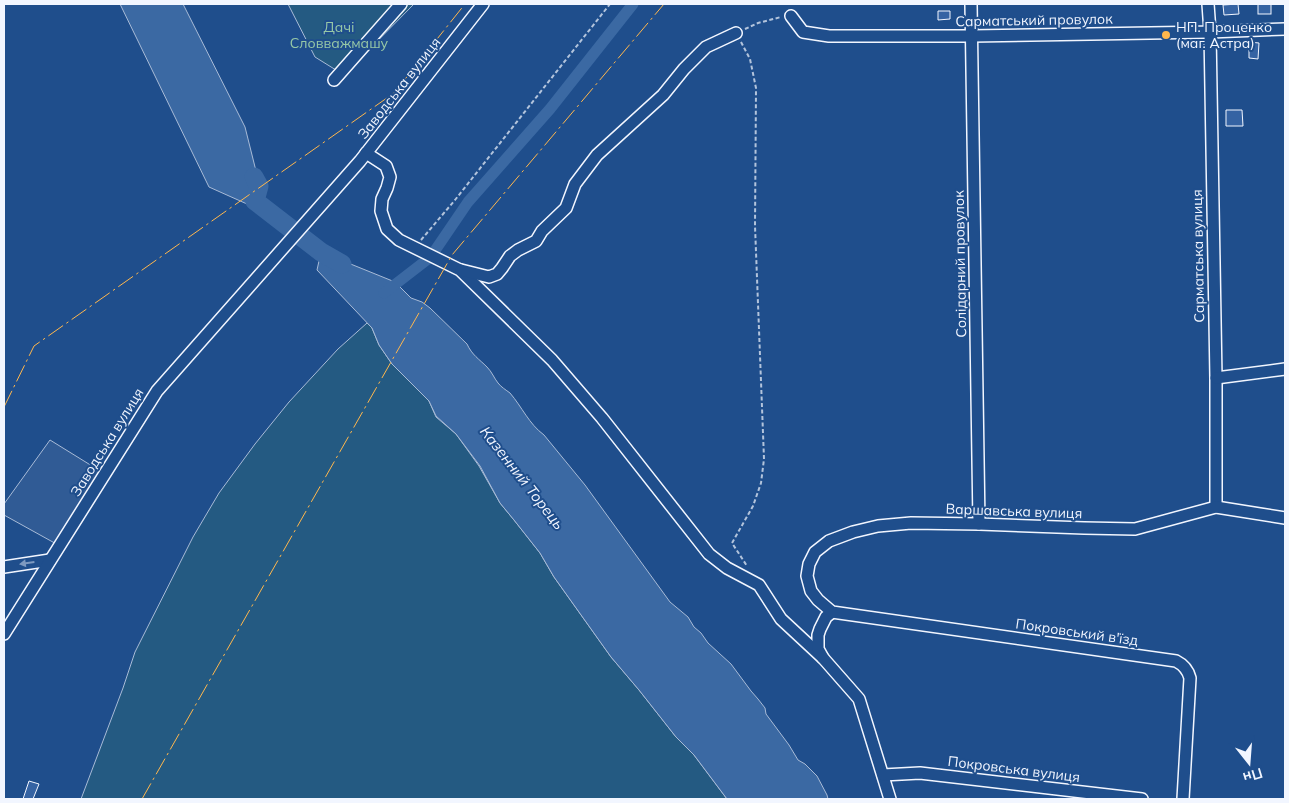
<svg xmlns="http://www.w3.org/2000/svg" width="1289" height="803" font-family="Mulish,sans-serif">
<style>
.green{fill:#245a82;stroke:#a8bbd7}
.parking{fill:#305b95;stroke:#a8bbd7}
.water{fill:#3b69a3;stroke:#a8bbd7}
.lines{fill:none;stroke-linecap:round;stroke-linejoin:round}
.canal{stroke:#3b69a3;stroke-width:11}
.river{stroke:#3b69a3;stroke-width:19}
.building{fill:#3563a3;stroke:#f2f6ff}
.minor-casing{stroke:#f2f6ff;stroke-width:14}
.path{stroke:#b3c4dc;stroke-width:2;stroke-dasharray:4 2.5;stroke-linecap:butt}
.minor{stroke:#1f4e8c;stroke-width:11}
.power{stroke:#ffb74d;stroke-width:1;stroke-dasharray:18 4 2.5 4;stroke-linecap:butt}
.oneway{fill:#7e9ac0}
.poi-dot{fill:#ffb74d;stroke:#1f4e8c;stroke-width:2}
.labels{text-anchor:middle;stroke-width:4;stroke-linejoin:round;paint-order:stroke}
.street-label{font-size:14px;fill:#f2f6ff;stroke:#1f4e8c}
.park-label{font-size:14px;fill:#97c8a6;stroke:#1f4e8c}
.poi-label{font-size:14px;fill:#f2f6ff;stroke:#1f4e8c;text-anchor:start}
.water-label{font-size:15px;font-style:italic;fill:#f2f6ff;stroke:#1f4e8c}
</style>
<rect width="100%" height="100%" fill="#1f4e8c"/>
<!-- green -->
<g class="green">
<path d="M288 4H414L344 75 315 57Z"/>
<path d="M367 323 372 328 379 345 392 364 429 401 436 417 456 434 479 466 500 503 514 520 540 553 554 577 611 657 639 690 676 737 694 755 727 799H81L123 688 135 652 193 537 219 493 255 444 289 402 338 349Z"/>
</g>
<!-- parking -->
<path class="parking" d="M50 440 105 474 60 546 4 515V504Z"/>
<!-- water -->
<g class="water">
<path d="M120 4H183L245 127 263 199 247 204 209 187Z"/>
<path d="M321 252 395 282 411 298 422 302 430 308 467 344C472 355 479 359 487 367 492 372 494 378 498 383 501 387 506 390 510 393 522 407 529 424 544 435L585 485 670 602 688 617 694 627 701 633 708 643 731 664 751 691 758 699 765 708 766 714 789 745 798 760 805 764 817 776 827 795 828 799H727L694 755 676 737 639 690 611 657 554 577 540 553 514 520 500 503 480 466 456 434 436 416 429 401 392 364 379 345 372 328 317 270Z"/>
</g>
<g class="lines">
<!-- canal -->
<g class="canal">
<path d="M434 252 468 202 550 109 633 4"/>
<path d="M384 293 428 259"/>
</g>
<!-- river -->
<path class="river" d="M254 177 259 186 255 201 321 252 342 264"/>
</g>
<!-- building -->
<g class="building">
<path d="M1238 4 1239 14 1224 15 1223 5Z"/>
<rect x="1258" y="4" width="13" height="10"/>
<path d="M938 11H950V19L938 20Z"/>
<path d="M1249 42 1259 43 1258 59 1249 58Z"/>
<path d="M1226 110H1242L1243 126H1226Z"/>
<path d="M29 781 39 784 33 799H23Z"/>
</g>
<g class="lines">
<defs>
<g id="minor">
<path d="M971 4 979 524"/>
<path d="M1208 4 1210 32 1216 378V507"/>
<path d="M791 16 803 32 829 36H972L1210 32 1285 29"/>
<path d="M334 80 401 4"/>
<path d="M366 153 386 166 390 177 387 188 382 199 381 211 387 229 399 240 460 270 552 360 602 418 709 554 727 568 759 585 781 619 823 658"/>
<path d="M461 270 489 277 497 274 502 268 510 256 518 250 536 241 542 231 566 208 575 184 597 155 663 95 684 69 706 47 736 33"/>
<path d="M1216 378 1285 369"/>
<path d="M4 567 50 560"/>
<path d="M832 612 826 617 820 629 818 635V649L823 658 859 699 890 799"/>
<path d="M4 634 157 391 360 161 483 4"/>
<path d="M883 775 920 773 1142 799"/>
<path d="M1183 799 1190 678C1188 670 1184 665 1176 661L832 612 818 600 811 591 807 576 809 564 815 552 829 541 853 532 878 526 911 523 979 524 1084 528 1135 529 1216 507 1285 518"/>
</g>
</defs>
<!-- minor casing -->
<use href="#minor" class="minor-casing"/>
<!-- path -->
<g class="path">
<path d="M745 29 758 23 781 17"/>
<path d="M741 42 750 59 756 88 755 226 764 459 761 483 753 506 732 543 747 566"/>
<path d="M421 240 455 200 610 4"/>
</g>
<!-- minor -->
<use href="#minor" class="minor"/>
<!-- power -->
<g class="power">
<path d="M4 407 34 346 394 93 465 4"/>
<path d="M142 799 452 255 664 4"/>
</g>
</g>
<!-- one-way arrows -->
<defs><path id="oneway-solid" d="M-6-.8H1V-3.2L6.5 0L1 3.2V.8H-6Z" transform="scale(1.25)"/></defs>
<use class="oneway" href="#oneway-solid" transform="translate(27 563) rotate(172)"/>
<!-- markers -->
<circle class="poi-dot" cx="1166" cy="35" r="5"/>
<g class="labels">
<!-- street labels -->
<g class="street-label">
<text transform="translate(1034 20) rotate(-1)" y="5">Сарматський провулок</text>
<text transform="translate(399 88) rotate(-52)" y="5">Заводська вулиця</text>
<text transform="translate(1198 256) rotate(-91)" y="5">Сарматська вулиця</text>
<text transform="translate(960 264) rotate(-91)" y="5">Солідарний провулок</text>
<text transform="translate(107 442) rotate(-58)" y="5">Заводська вулиця</text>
<text transform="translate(1014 511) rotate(2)" y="5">Варшавська вулиця</text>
<text transform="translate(1077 632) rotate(8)" y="5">Покровський в'їзд</text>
<text transform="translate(1014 769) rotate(7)" y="5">Покровська вулиця</text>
</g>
<!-- park labels -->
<g class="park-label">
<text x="339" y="32">Дачі<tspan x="339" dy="16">Словважмашу</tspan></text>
</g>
<!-- poi labels -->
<g class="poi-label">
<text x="1176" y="32">НП. Проценко<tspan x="1176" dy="16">(маг. Астра)</tspan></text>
</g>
<!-- water labels -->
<g class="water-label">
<text transform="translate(522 478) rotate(52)" y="5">Казенний Торець</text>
</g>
</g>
<!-- border -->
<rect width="1289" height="803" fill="none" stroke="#f2f6ff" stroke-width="10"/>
<!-- north arrow -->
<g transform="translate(1249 763) rotate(163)" stroke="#1f4e8c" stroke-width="4" paint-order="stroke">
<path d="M0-4L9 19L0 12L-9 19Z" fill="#f2f6ff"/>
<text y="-8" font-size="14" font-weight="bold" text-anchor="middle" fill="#f2f6ff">Пн</text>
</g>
</svg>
